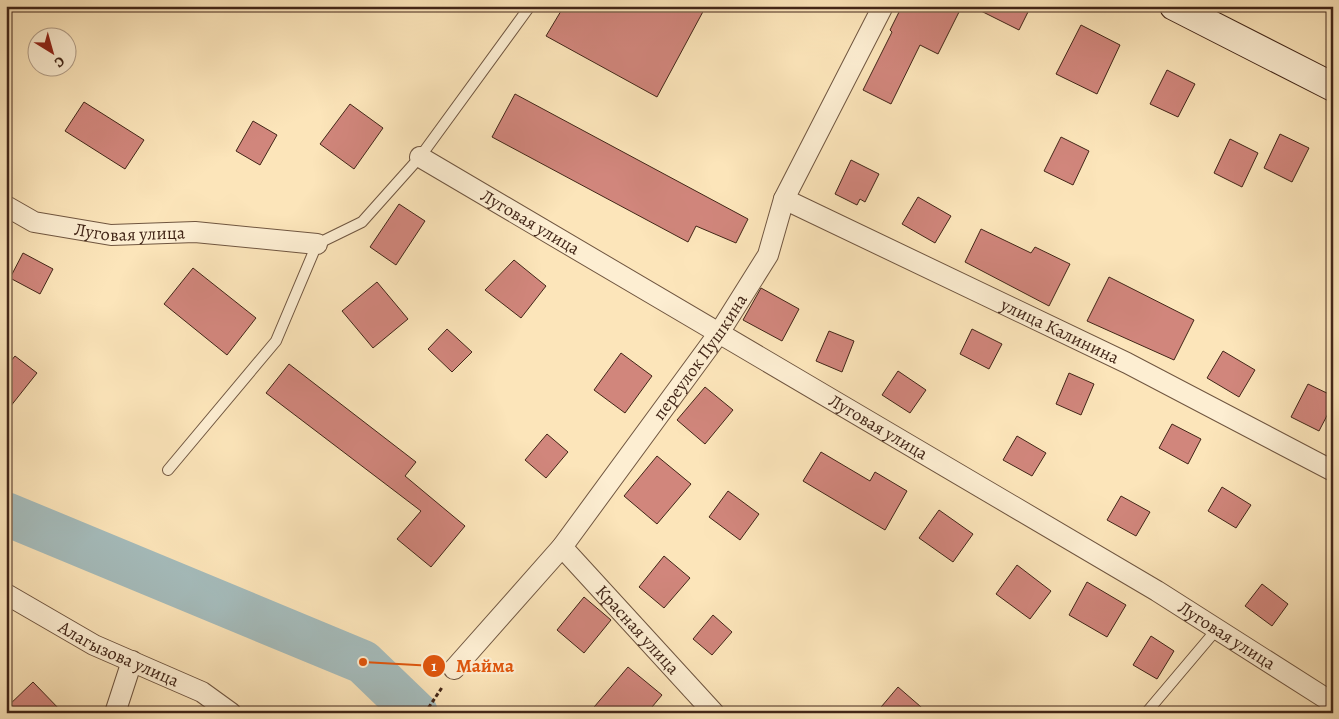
<svg xmlns="http://www.w3.org/2000/svg" width="1339" height="719" font-family="Alegreya,serif">
<style>
.lines{fill:none;stroke-linecap:round;stroke-linejoin:round}
.river{stroke:#a5bcbc;stroke-width:44}
.building{fill:#d1867c;stroke:#422618}
.lane-casing{stroke:#705640;stroke-width:12}
.street-casing{stroke:#705640;stroke-width:22}
.secondary-casing{stroke:#422618;stroke-width:30}
.path{stroke:#422618;stroke-width:3;stroke-dasharray:4 2.5;stroke-linecap:butt}
.lane{stroke:#fdeed2;stroke-width:10}
.street{stroke:#fdeed2;stroke-width:20}
.secondary{stroke:#fdeed2;stroke-width:28}
.labels{text-anchor:middle;stroke-width:4.5;stroke-linejoin:round;paint-order:stroke}
.street-label{font-size:18px;fill:#422618;stroke:#fdeed2}
.leader{fill:none;stroke:#e0560d;stroke-width:2}
.callout-dot{fill:#e0560d;stroke:#fdeed2;stroke-width:2}
.mark-label{font-size:15px;text-anchor:middle;font-weight:bold;fill:#fff}
.callout-label{font-size:19px;text-anchor:middle;font-weight:bold;fill:#e0560d;stroke:#fdeed2;stroke-width:4.5;stroke-linejoin:round;paint-order:stroke}
</style>
<rect width="100%" height="100%" fill="#fce5ba"/>
<filter id="stains"><feTurbulence type="fractalNoise" baseFrequency=".004" numOctaves="4"/><feColorMatrix values="0 0 0 0 .2 0 0 0 0 .09 0 0 0 0 .02 0 0 0 .5 -.17"/></filter>
<radialGradient id="worn" r=".72"><stop offset=".6" stop-color="#630" stop-opacity="0"/><stop offset="1" stop-color="#630" stop-opacity=".3"/></radialGradient>
<g class="lines">
<!-- river -->
<path class="river" d="M6 514 363 662 416 713"/>
</g>
<!-- building -->
<g class="building">
<path d="M564 6H706L657 97 546 36Z"/>
<path d="M902 6H962L938 54 920 45 891 104 863 90 892 32 890 30Z"/>
<path d="M971 6H1031L1019 30Z"/>
<path d="M1081 25 1120 45 1097 94 1056 74Z"/>
<path d="M1167 70 1195 84 1178 117 1150 104Z"/>
<path d="M515 94 748 219 736 243 696 226 688 242 492 137Z"/>
<path d="M84 102 144 140 125 169 65 131Z"/>
<path d="M350 104 383 128 354 169 320 144Z"/>
<path d="M253 121 277 135 260 165 236 151Z"/>
<path d="M1280 134 1309 148 1292 182 1264 168Z"/>
<path d="M1061 137 1089 151 1073 185 1044 171Z"/>
<path d="M1230 139 1258 153 1242 187 1214 173Z"/>
<path d="M851 160 879 174 865 202 860 199 857 205 835 194Z"/>
<path d="M918 197 951 216 935 243 902 224Z"/>
<path d="M399 204 425 221 396 265 370 247Z"/>
<path d="M981 229 1031 253 1035 247 1070 264 1049 306 965 262Z"/>
<path d="M23 253 53 269 40 294 10 278Z"/>
<path d="M514 260 546 286 521 318 485 290Z"/>
<path d="M193 268 256 318 227 355 164 304Z"/>
<path d="M1109 277 1194 320 1174 360 1087 321Z"/>
<path d="M377 282 408 319 373 348 342 311Z"/>
<path d="M761 288 799 309 782 341 743 320Z"/>
<path d="M447 329 472 352 452 372 428 349Z"/>
<path d="M972 329 1002 344 989 369 960 354Z"/>
<path d="M829 331 854 341 842 372 816 361Z"/>
<path d="M1223 351 1255 370 1239 397 1207 378Z"/>
<path d="M621 353 652 376 625 413 594 390Z"/>
<path d="M15 356 37 373 6 412V367Z"/>
<path d="M289 364 416 462 405 476 465 526 431 567 397 539 421 511 266 393Z"/>
<path d="M898 371 926 390 910 413 882 395Z"/>
<path d="M1069 373 1094 384 1081 415 1056 404Z"/>
<path d="M1308 384 1333 396V404L1319 431 1291 417Z"/>
<path d="M705 387 733 410 705 444 677 420Z"/>
<path d="M1172 424 1201 439 1188 464 1159 448Z"/>
<path d="M547 434 568 452 546 478 525 460Z"/>
<path d="M1017 436 1046 453 1032 476 1003 460Z"/>
<path d="M821 452 870 481 875 472 907 491 885 530 803 481Z"/>
<path d="M657 456 691 484 657 524 624 496Z"/>
<path d="M1222 487 1251 505 1236 528 1208 511Z"/>
<path d="M728 491 759 514 740 540 709 517Z"/>
<path d="M1121 496 1150 512 1136 536 1107 520Z"/>
<path d="M939 510 973 534 953 562 919 538Z"/>
<path d="M664 556 690 578 664 608 639 587Z"/>
<path d="M1017 565 1051 591 1030 619 996 594Z"/>
<path d="M1087 582 1126 605 1107 637 1069 615Z"/>
<path d="M1262 584 1288 604 1272 626 1245 606Z"/>
<path d="M584 597 611 620 584 653 557 630Z"/>
<path d="M713 615 732 632 712 655 693 639Z"/>
<path d="M1151 636 1174 651 1157 679 1133 665Z"/>
<path d="M628 667 662 695 647 713H589Z"/>
<path d="M33 682 63 713H6V708Z"/>
<path d="M898 687 928 713H876Z"/>
</g>
<g class="lines">
<defs>
<g id="lane">
<path d="M168 470 276 341 317 244 362 222 420 157 530 6"/>
<path d="M1146 713 1217 629"/>
</g>
<g id="street">
<path id="s1" d="M420 157 1157 591 1333 703"/>
<path id="s2" d="M784 199 1127 363 1333 471"/>
<path id="s3" d="M6 206 34 222 111 235 195 232 317 244"/>
<path id="s4" d="M562 547 714 713"/>
<path id="s5" d="M6 594 94 645 202 692 231 713"/>
<path id="s6" d="M454 669 562 547 719 333 768 255 784 199 883 6"/>
<path d="M115 713 132 661"/>
</g>
<path id="secondary" d="M1174 6 1333 87"/>
</defs>
<!-- lane casing -->
<use href="#lane" class="lane-casing"/>
<!-- street casing -->
<use href="#street" class="street-casing"/>
<!-- secondary casing -->
<use href="#secondary" class="secondary-casing"/>
<!-- path -->
<path class="path" d="M425 713 443 686"/>
<!-- lane -->
<use href="#lane" class="lane"/>
<!-- street -->
<use href="#street" class="street"/>
<!-- secondary -->
<use href="#secondary" class="secondary"/>
</g>
<g class="labels">
<!-- street labels -->
<g class="street-label">
<text dy="6" stroke="none"><textPath href="#s1" startOffset="128">Луговая улица</textPath></text>
<text dy="6" stroke="none"><textPath href="#s3" startOffset="129">Луговая улица</textPath></text>
<text dy="6" stroke="none"><textPath href="#s2" startOffset="306">улица Калинина</textPath></text>
<text dy="6" stroke="none"><textPath href="#s6" startOffset="398">переулок Пушкина</textPath></text>
<text dy="6" stroke="none"><textPath href="#s1" startOffset="532">Луговая улица</textPath></text>
<text dy="6" stroke="none"><textPath href="#s4" startOffset="112">Красная улица</textPath></text>
<text dy="6" stroke="none"><textPath href="#s1" startOffset="938">Луговая улица</textPath></text>
<text dy="6" stroke="none"><textPath href="#s5" startOffset="128">Алагызова улица</textPath></text>
</g>
</g>
<!-- callouts -->
<path class="leader" d="M363 662L434 666"/>
<g class="callout-dot">
<circle cx="363" cy="662" r="5"/>
<circle cx="434" cy="666" r="12"/>
</g>
<g class="mark-label">
<text x="434" y="671">1</text>
</g>
<g class="callout-label">
<text x="485" y="672">Майма</text>
</g>
<!-- margin -->
<rect width="1339" height="719" fill="none" stroke="#fce5ba" stroke-width="25"/>
<rect x="8" y="8" width="1324" height="704" fill="none" stroke="#422618" stroke-width="2.5"/>
<rect x="12" y="12" width="1314" height="694" fill="none" stroke="#422618"/>
<!-- north arrow -->
<g transform="translate(52 52) rotate(143)"><circle r="24" fill="#fdeed2" stroke="#b29e88"/>
<path d="M0-4L9 19L0 12L-9 19Z" fill="#8f2418"/>
<text y="-8" font-size="14" font-weight="bold" text-anchor="middle" fill="#422618">С</text>
</g>
<rect width="100%" height="100%" filter="url(#stains)"/>
<rect width="100%" height="100%" fill="url(#worn)"/>
</svg>
